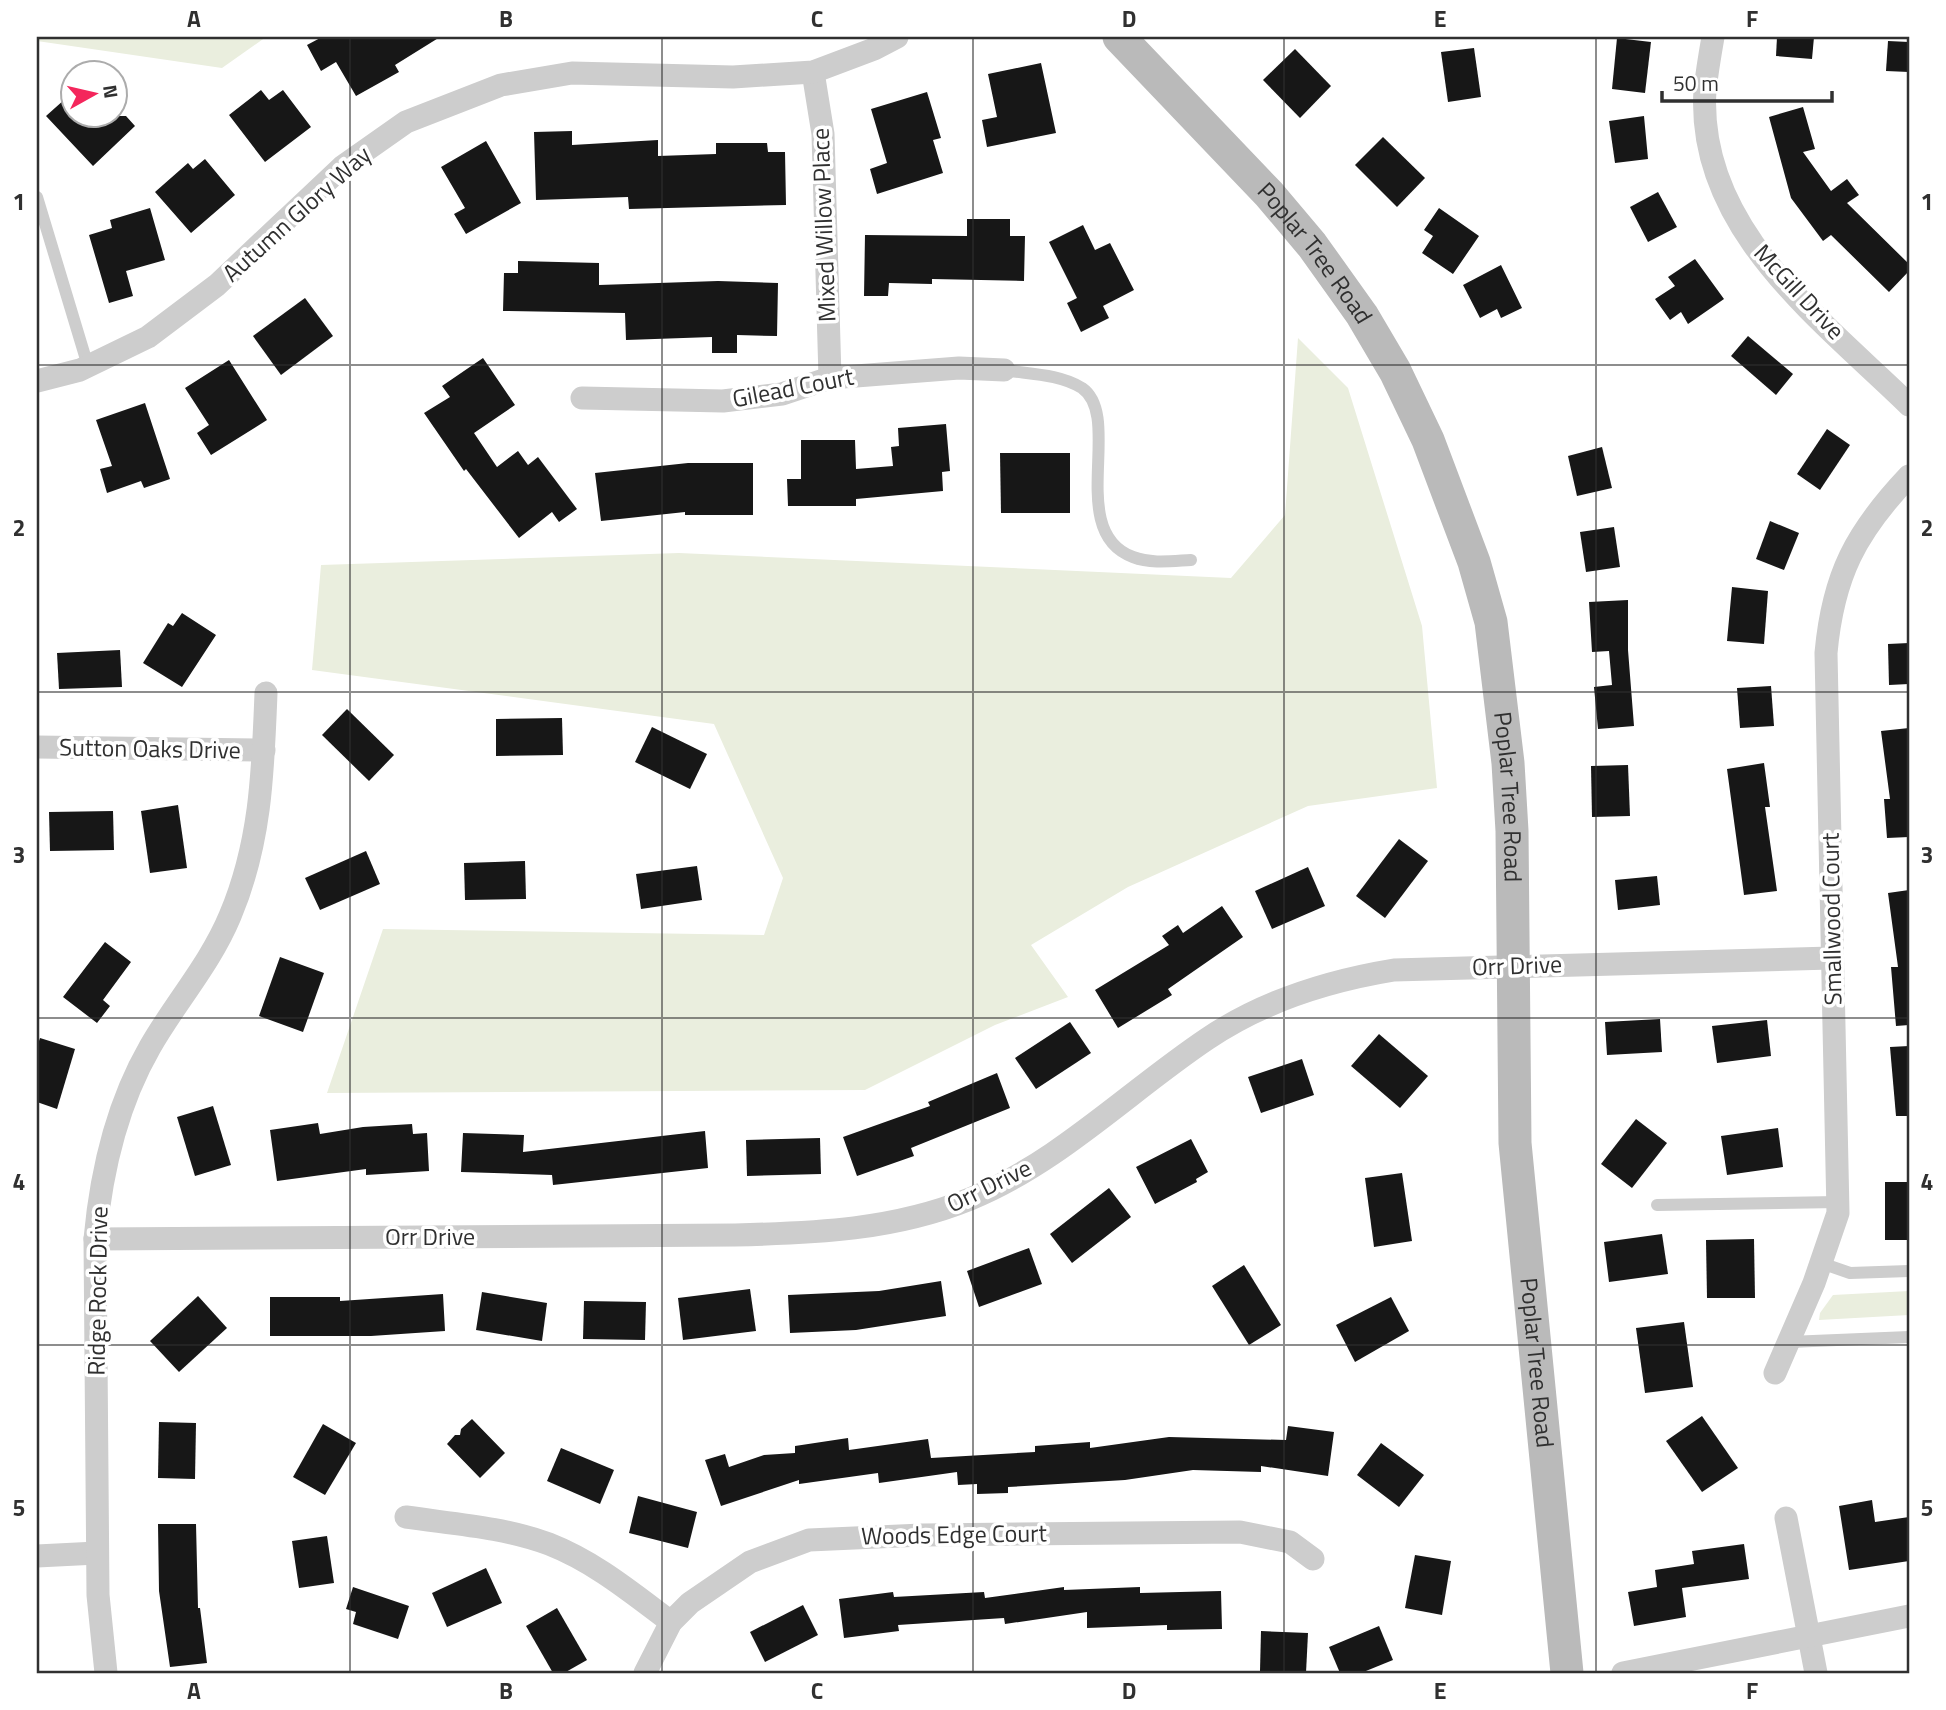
<svg xmlns="http://www.w3.org/2000/svg" width="1946" height="1710" font-family="'Titillium Web',sans-serif">
<style>
.green{fill:#eaeede}
.building{fill:#171717}
.lines{fill:none;stroke-linecap:round;stroke-linejoin:round}
.lane{stroke:#cdcdcd;stroke-width:12}
.street{stroke:#cdcdcd;stroke-width:23}
.secondary{stroke:#bababa;stroke-width:33}
.grid{fill:none;stroke:#303030;stroke-width:2;stroke-opacity:0.55}
.labels{text-anchor:middle;stroke-width:7;stroke-linejoin:round;paint-order:stroke}
.street-label{font-size:24px;fill:#303030;stroke:#fff}
.neatline{fill:none;stroke:#303030;stroke-width:2.5}
.grid-label{font-size:23px;text-anchor:middle;font-weight:bold;fill:#303030}
</style>
<rect width="100%" height="100%" fill="#fff"/>
<!-- green -->
<g class="green">
<path d="M37 37H266L222 68 37 41Z"/>
<path d="M1298 338 1348 388 1422 626 1437 788 1308 806 1128 887 1031 945 1068 997 995 1025 865 1090 327 1093 383 929 764 935 783 878 714 724 312 670 321 565 679 553 1231 578 1285 515Z"/>
<path d="M1909 1291V1315L1819 1320 1820 1313 1833 1295Z"/>
</g>
<!-- building -->
<g class="building">
<path d="M322 37H440L395 65 399 72 356 96 336 62 321 71 307 45Z"/>
<path d="M1777 37H1814L1812 59 1776 56Z"/>
<path d="M1617 38 1651 42 1645 93 1612 89Z"/>
<path d="M1888 41 1909 42V72L1886 71Z"/>
<path d="M1474 48 1481 97 1448 102 1441 52Z"/>
<path d="M1295 49 1331 86 1300 118 1263 80Z"/>
<path d="M1041 63 1056 133 987 147 982 120 997 117 988 74Z"/>
<path d="M261 90 269 100 283 90 311 127 265 162 229 115Z"/>
<path d="M74 91V116H126L135 126 93 166 46 116Z"/>
<path d="M927 92 941 138 933 140 943 173 877 194 870 169 887 163 871 109Z"/>
<path d="M1803 107 1815 149 1803 152 1831 191 1847 179 1859 195 1847 203 1909 264V271L1889 292 1831 235 1823 241 1791 198 1769 117Z"/>
<path d="M1644 116 1648 159 1615 163 1609 121Z"/>
<path d="M572 131V145L658 140V156L716 154V143H767L768 152H785L786 205 629 209 628 197 536 200 534 132Z"/>
<path d="M1383 137 1425 178 1397 207 1355 165Z"/>
<path d="M486 141 521 203 466 234 454 214 465 208 441 167Z"/>
<path d="M205 159 235 195 191 233 155 192 188 163 193 169Z"/>
<path d="M1658 192 1677 227 1648 242 1630 207Z"/>
<path d="M150 208 165 260 126 271 133 296 109 303 89 235 112 228 110 220Z"/>
<path d="M1439 208 1479 236 1453 274 1422 253 1433 236 1424 230Z"/>
<path d="M967 219H1010V236H1025L1024 281 932 279V284L889 283 888 296H864L865 235 967 236Z"/>
<path d="M1083 225 1095 250 1110 243 1134 290 1103 306 1109 318 1081 332 1067 303 1077 298 1049 242Z"/>
<path d="M1695 259 1724 299 1688 324 1681 312 1670 320 1655 299 1675 286 1668 277Z"/>
<path d="M518 261 599 263V285L718 281 778 283 777 336 737 335V353H712V337L626 340 625 313 503 311 504 273H518Z"/>
<path d="M1501 265 1522 308 1501 318 1497 309 1480 318 1463 285Z"/>
<path d="M305 298 333 336 281 375 253 336Z"/>
<path d="M1748 336 1793 374 1776 395 1731 356Z"/>
<path d="M483 358 515 405 474 433 497 467 518 451 528 465 538 457 577 509 559 522 552 512 519 538 466 469 464 471 424 413 450 397 442 386Z"/>
<path d="M229 360 267 420 211 455 197 433 209 425 185 388Z"/>
<path d="M145 403 170 479 144 488 141 481 107 493 100 469 112 466 96 420Z"/>
<path d="M946 424 950 471 942 472 943 491 856 499V506H788L787 479H801V440H855L856 469 893 466 891 447 899 446 898 428Z"/>
<path d="M1827 429 1850 445 1820 490 1797 474Z"/>
<path d="M1602 447 1612 488 1577 496 1568 456Z"/>
<path d="M1000 453H1070V513H1001Z"/>
<path d="M688 463H753V515H685V512L601 521 595 473Z"/>
<path d="M1770 521 1799 533 1784 570 1756 559Z"/>
<path d="M1614 527 1620 567 1586 572 1580 532Z"/>
<path d="M1732 587 1768 591 1764 644 1727 641Z"/>
<path d="M1628 600V650L1634 726 1598 729 1594 687 1612 685 1609 651 1592 652 1589 602Z"/>
<path d="M182 613 216 635 182 687 143 663 168 623 173 626Z"/>
<path d="M1909 643V684L1889 685 1888 644Z"/>
<path d="M120 650 122 687 59 689 57 653Z"/>
<path d="M1771 686 1774 726 1740 728 1737 688Z"/>
<path d="M347 709 394 755 369 781 322 735Z"/>
<path d="M562 718 563 755 496 756V719Z"/>
<path d="M652 727 707 754 690 789 635 762Z"/>
<path d="M1909 728V837L1887 838 1884 799H1890L1881 731Z"/>
<path d="M1764 763 1770 807H1765L1777 891 1744 895 1727 769Z"/>
<path d="M1628 765 1630 816 1592 817 1591 766Z"/>
<path d="M178 805 187 868 150 873 141 811Z"/>
<path d="M113 811 114 850 50 851 49 812Z"/>
<path d="M1399 839 1428 861 1385 918 1356 896Z"/>
<path d="M366 851 380 884 320 910 305 878Z"/>
<path d="M525 861 526 899 465 900 464 863Z"/>
<path d="M697 866 702 900 641 909 636 874Z"/>
<path d="M1308 867 1325 906 1272 929 1255 891Z"/>
<path d="M1657 876 1660 905 1618 910 1615 880Z"/>
<path d="M1909 890V1025L1896 1026 1891 967H1898L1888 893Z"/>
<path d="M1222 906 1243 937 1168 989 1172 995 1118 1028 1095 990 1169 945 1162 936 1178 925 1183 933Z"/>
<path d="M105 942 131 962 103 1000 110 1006 97 1023 63 997Z"/>
<path d="M280 957 324 973 303 1032 259 1016Z"/>
<path d="M1660 1019 1662 1052 1607 1055 1605 1022Z"/>
<path d="M1767 1020 1771 1056 1717 1063 1712 1026Z"/>
<path d="M1070 1022 1091 1053 1036 1089 1015 1058Z"/>
<path d="M1379 1034 1428 1076 1400 1108 1351 1066Z"/>
<path d="M40 1038 75 1049 57 1109 37 1102V1047Z"/>
<path d="M1909 1046V1116H1896L1890 1047Z"/>
<path d="M1302 1059 1314 1095 1261 1113 1248 1077Z"/>
<path d="M997 1073 1010 1108 911 1148 914 1156 857 1176 843 1137 930 1106 928 1102Z"/>
<path d="M213 1106 231 1165 195 1176 177 1117Z"/>
<path d="M1636 1119 1667 1143 1632 1188 1601 1164Z"/>
<path d="M318 1123 320 1134 363 1127 412 1124 413 1134 427 1133 429 1171 366 1175V1169L277 1181 270 1130Z"/>
<path d="M1778 1128 1783 1167 1727 1175 1721 1136Z"/>
<path d="M705 1131 708 1168 553 1185 552 1175 461 1172 463 1133 524 1135 523 1152Z"/>
<path d="M820 1138 821 1174 747 1176 746 1140Z"/>
<path d="M1191 1139 1208 1172 1196 1179 1197 1182 1155 1204 1136 1167Z"/>
<path d="M1402 1173 1412 1241 1374 1247 1365 1178Z"/>
<rect x="1885" y="1182" width="24" height="58"/>
<path d="M1109 1188 1131 1217 1072 1263 1050 1234Z"/>
<path d="M1662 1234 1668 1274 1609 1282 1604 1242Z"/>
<path d="M1754 1239 1755 1298H1707L1706 1240Z"/>
<path d="M1029 1248 1042 1284 979 1307 967 1271Z"/>
<path d="M1244 1265 1281 1325 1249 1345 1212 1286Z"/>
<path d="M941 1281 946 1316 856 1330 790 1333 788 1295 879 1291Z"/>
<path d="M750 1289 756 1331 683 1340 678 1298Z"/>
<path d="M482 1292 547 1303 542 1341 476 1330Z"/>
<path d="M443 1294 445 1331 371 1336H270V1297H340V1301Z"/>
<path d="M198 1296 227 1328 179 1372 150 1341Z"/>
<path d="M1391 1297 1409 1331 1355 1362 1336 1325Z"/>
<path d="M584 1301 646 1302 645 1340 583 1339Z"/>
<path d="M1684 1322 1693 1387 1645 1393 1636 1328Z"/>
<path d="M1702 1416 1738 1468 1702 1492 1666 1441Z"/>
<path d="M472 1419 505 1453 480 1478 447 1444 455 1435H460L461 1429Z"/>
<path d="M159 1422 196 1423 195 1479 158 1478Z"/>
<path d="M323 1424 356 1443 325 1495 293 1477Z"/>
<path d="M1288 1426 1334 1432 1328 1476 1261 1466V1472L1193 1470 1125 1480 1008 1487V1493L977 1494V1484L958 1485 957 1472 879 1483 878 1473 799 1484V1480L721 1506 705 1460 725 1454 729 1467 764 1455 795 1453V1446L848 1438 849 1450 928 1439 931 1458 1035 1452V1446L1090 1442V1448L1169 1437 1286 1440Z"/>
<path d="M1381 1443 1424 1475 1399 1507 1357 1475Z"/>
<path d="M561 1448 614 1470 600 1504 547 1481Z"/>
<path d="M638 1496 697 1512 688 1548 629 1533Z"/>
<path d="M1872 1500 1875 1522 1909 1517V1561L1849 1570 1839 1506Z"/>
<path d="M158 1524H196L198 1608H200L207 1663 170 1667 159 1591Z"/>
<path d="M327 1536 334 1583 299 1588 292 1541Z"/>
<path d="M1744 1544 1749 1579 1682 1588 1686 1617 1634 1626 1628 1592 1657 1587 1655 1570 1694 1564 1692 1551Z"/>
<path d="M1415 1555 1451 1561 1442 1615 1405 1608Z"/>
<path d="M486 1568 502 1603 447 1627 432 1593Z"/>
<path d="M353 1587 409 1606 398 1639 353 1624 356 1612 346 1609Z"/>
<path d="M1064 1587V1590L1140 1587V1593L1221 1591 1222 1629 1167 1630V1625L1087 1628V1612L1005 1624 1004 1618 898 1625 899 1631 844 1638 839 1599 893 1592 894 1597 984 1592 985 1598Z"/>
<path d="M803 1605 818 1635 765 1662 750 1632Z"/>
<path d="M557 1608 587 1660 564 1673H553L526 1626Z"/>
<path d="M1379 1626 1393 1660 1361 1673H1340L1329 1647Z"/>
<path d="M1261 1631 1308 1633 1306 1673 1260 1671Z"/>
</g>
<g class="lines">
<!-- lane -->
<g class="lane">
<path d="M37 197 88 366"/>
<path d="M1004 370C1029 374 1060 374 1082 388 1124 417 1065 532 1133 557 1151 564 1172 561 1191 560"/>
<path d="M1657 1205 1838 1202"/>
<path d="M1821 1263 1850 1273 1909 1271"/>
<path d="M1789 1342 1909 1337"/>
</g>
<!-- street -->
<g class="street">
<path d="M1713 37C1710 54 1707 72 1705 90 1696 228 1821 319 1909 405"/>
<path d="M813 72 823 134 830 378"/>
<path d="M37 381 80 370 148 337 217 285 342 167 406 122 501 85 572 73 733 77 813 72 874 49 897 37"/>
<path d="M582 398 723 401 782 394 830 378 959 368 1004 370"/>
<path d="M37 747 264 750"/>
<path d="M95 1239 735 1235C816 1233 894 1230 970 1199 1058 1163 1128 1092 1207 1039 1263 1001 1327 981 1394 970L1831 958"/>
<path d="M1775 1373 1814 1283 1838 1213 1826 653C1833 575 1856 532 1909 476"/>
<path d="M406 1517C454 1524 503 1527 549 1544 595 1562 632 1593 671 1622"/>
<path d="M1786 1518 1816 1673"/>
<path d="M37 1556 97 1553"/>
<path d="M106 1673 98 1595 95 1239C101 1173 116 1106 150 1047 175 1003 210 964 230 916 261 843 263 771 266 693"/>
<path d="M645 1673 671 1622 690 1603 750 1562 809 1540 922 1535 1240 1532 1290 1542 1313 1559"/>
<path d="M1623 1673 1909 1616"/>
</g>
<!-- secondary -->
<path class="secondary" id="s1" d="M1119 37 1269 194 1312 245 1362 315 1395 371 1428 440 1474 562 1491 622 1508 763 1512 831 1515 1143 1567 1673"/>
</g>
<!-- grid -->
<path class="grid" d="M350 37V1673M662 37V1673M973 37V1673M1284 37V1673M1596 37V1673M37 365H1909M37 692H1909M37 1018H1909M37 1345H1909"/>
<g class="labels">
<!-- street labels -->
<g class="street-label">
<text transform="translate(297 214) rotate(-42)" y="8">Autumn Glory Way</text>
<text transform="translate(824 225) rotate(-92)" y="8">Mixed Willow Place</text>
<text dy="8" stroke="none"><textPath href="#s1" startOffset="292">Poplar Tree Road</textPath></text>
<text transform="translate(1799 292) rotate(47)" y="8">McGill Drive</text>
<text transform="translate(793 388) rotate(-11)" y="8">Gilead Court</text>
<text transform="translate(150 749) rotate(1)" y="8">Sutton Oaks Drive</text>
<text dy="8" stroke="none"><textPath href="#s1" startOffset="880">Poplar Tree Road</textPath></text>
<text transform="translate(1832 919) rotate(-91)" y="8">Smallwood Court</text>
<text transform="translate(1517 966) rotate(-2)" y="8">Orr Drive</text>
<text transform="translate(989 1186) rotate(-26)" y="8">Orr Drive</text>
<text x="430" y="1245">Orr Drive</text>
<text transform="translate(98 1291) rotate(-89)" y="8">Ridge Rock Drive</text>
<text dy="8" stroke="none"><textPath href="#s1" startOffset="1447">Poplar Tree Road</textPath></text>
<text transform="translate(954 1535) rotate(-1)" y="8">Woods Edge Court</text>
</g>
</g>
<!-- border -->
<rect width="1946" height="1710" fill="none" stroke="#ffffff" stroke-width="77"/>
<!-- north arrow -->
<g transform="translate(94 94) rotate(82)"><circle r="33" fill="#ffffff" stroke="#acacac" stroke-width="2"/>
<path d="M0-5L12 26L0 18L-12 26Z" fill="#f4265c"/>
<text y="-10" font-size="19" font-weight="bold" text-anchor="middle" fill="#303030">N</text>
</g>
<!-- scale -->
<path d="M1662 91v10h170v-10" fill="none" stroke="#303030" stroke-width="3.5"/>
<text x="1673" y="91" font-size="21" fill="#303030" stroke="#ffffff" stroke-width="5" paint-order="stroke">50 m</text>
<rect x="38" y="38" width="1870" height="1634" class="neatline"/>
<g class="grid-label">
<text x="194" y="27">A</text>
<text x="506" y="27">B</text>
<text x="817" y="27">C</text>
<text x="1129" y="27">D</text>
<text x="1440" y="27">E</text>
<text x="1752" y="27">F</text>
<text x="19" y="210">1</text>
<text x="1927" y="210">1</text>
<text x="19" y="536">2</text>
<text x="1927" y="536">2</text>
<text x="19" y="863">3</text>
<text x="1927" y="863">3</text>
<text x="19" y="1190">4</text>
<text x="1927" y="1190">4</text>
<text x="19" y="1516">5</text>
<text x="1927" y="1516">5</text>
<text x="194" y="1699">A</text>
<text x="506" y="1699">B</text>
<text x="817" y="1699">C</text>
<text x="1129" y="1699">D</text>
<text x="1440" y="1699">E</text>
<text x="1752" y="1699">F</text>
</g>
</svg>
